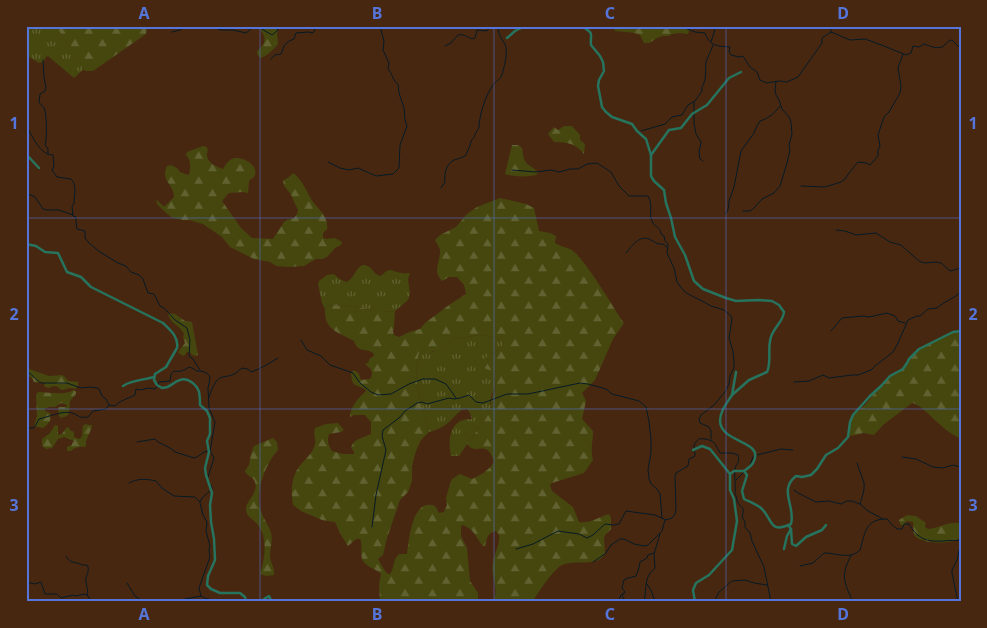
<svg xmlns="http://www.w3.org/2000/svg" width="987" height="628" font-family="'Noto Sans',sans-serif">
<style>
.grass{fill:url(#grass-tufts)}
.forest{fill:url(#forest-firs);fill-rule:evenodd}
.lines{fill:none;stroke-linecap:round;stroke-linejoin:round}
.stream{stroke:#051a25;stroke-width:1}
.minor{stroke:#26735e;stroke-width:2.5}
.grid{fill:none;stroke:#5575da;stroke-width:1;stroke-opacity:0.55}
.neatline{fill:none;stroke:#5575da;stroke-width:2}
.grid-label{font-size:16px;text-anchor:middle;font-weight:bold;fill:#5575da}
</style>
<defs>
<pattern id="grass-tufts" width="24" height="20" patternUnits="userSpaceOnUse" patternTransform="scale(1.25)"><rect width="24" height="20" fill="#45470e"/><path d="M3 7l-1-3M5 7V3M7 7l1-3M15 17l-1-3M17 17v-4M19 17l1-3" fill="none" stroke="#616231"/></pattern>
<pattern id="forest-firs" width="22" height="20" patternUnits="userSpaceOnUse" patternTransform="scale(1.25)"><rect width="22" height="20" fill="#45470e"/><path d="M5 1l3.5 6h-7zM16 11l3.5 6h-7z" fill="#616231"/></pattern>
</defs>
<rect width="100%" height="100%" fill="#482711"/>
<!-- grass -->
<g class="grass">
<path d="M26 26H56L84 69 74 78 48 56 46 57 43 62 39 63 26 55Z"/>
<path d="M362 265C374 265 372 275 381 276 391 266 390 271 401 273 404 274 407 273 410 273L408 279 410 293 408 300 395 311 384 312H372L364 308 333 305 328 306 325 309 322 303 318 284 319 281 327 275 333 274C337 276 340 280 344 281 351 285 355 269 362 265Z"/>
<path d="M480 335 493 337 504 342 502 347 489 356 490 370 493 371 496 386 492 394 490 402 491 406 488 415 483 423 470 440 459 456H451C448 440 449 418 472 419L470 413 467 409C459 409 457 415 451 420 445 426 437 430 429 432 421 405 412 381 419 353L425 349 432 352 446 347 453 339Z"/>
</g>
<!-- forest -->
<g class="forest">
<path d="M56 26H146L147 27 146 34 93 71H85Z"/>
<path d="M262 26H279L277 33 278 44C274 49 266 57 260 58L257 54V51C266 43 267 39 260 29Z"/>
<path d="M611 27 688 26 689 30 688 34 680 33 672 34 669 36H663L659 37 649 43H644L640 35C632 31 623 33 615 31L614 28Z"/>
<path d="M564 126H572L580 135V140L585 144 584 154C574 142 568 143 554 142L548 134 554 127 558 130Z"/>
<path d="M512 145H518L522 148C523 152 523 158 525 161 528 167 534 166 538 173L536 175C526 177 516 177 505 174Z"/>
<path d="M203 146C204 146 206 146 207 148 209 150 206 154 207 156 208 163 217 167 223 169 226 164 229 159 235 158 244 157 258 165 255 175 254 177 251 179 249 181L248 193 243 192 229 193 222 201 241 228 252 238 273 239 284 222 287 220 294 218 297 214 298 210 290 193 284 186 283 181C287 178 290 177 293 173 301 178 306 190 311 199 317 209 329 215 327 229L323 233V238L326 239 335 238 342 242 341 245 335 248 328 256 323 259H316L304 266 289 267 276 266 270 262 254 259 230 247 222 237 203 224 189 220H182L171 217 164 211 157 204 156 199 163 206H165L174 197C174 184 160 181 167 166L171 165 177 168 180 172 188 175 189 174C191 168 191 160 186 155L187 152Z"/>
<path d="M500 198 526 204 534 208 539 231 550 233 556 236 555 243C560 246 565 247 570 249 583 255 614 309 624 323L613 339 595 380 582 393 586 401 582 419 593 431C593 442 590 449 593 460L584 473 552 483 550 485 552 491 573 507 579 522C589 524 599 517 609 514L611 518V529L605 535 604 538 605 554C596 568 576 559 562 565 554 569 537 593 533 602H493C500 587 490 577 493 562 495 552 500 545 499 535L496 531C487 533 487 538 485 546H483C476 538 474 528 462 525L461 527V536L467 548 470 581 478 593V602H380L379 584 381 574C376 568 366 568 362 559 360 553 363 545 360 539H356L348 546 341 535 335 522 322 520 301 511 293 505C291 494 291 480 297 470 302 461 314 454 315 443 316 438 313 435 315 428L326 424 338 423 344 430 341 432 329 434C327 441 328 445 332 451L343 454H354V452L351 447C355 438 363 438 371 434V422L365 415H354L350 417C350 407 359 397 366 391L365 389C355 384 352 387 351 373L353 371H356L359 374 361 380 370 379C375 372 370 368 365 364L368 363 370 358 373 357 374 354C367 347 358 354 354 341 339 332 324 331 325 309L328 306 333 305 364 308 372 312H384L395 311 394 327 393 331 394 335 399 337 409 332 420 329 425 323 449 305 466 294 464 285 457 277H449L442 281C432 271 440 263 440 252 440 247 437 244 435 240L440 235 456 227 467 214 477 207ZM480 335 493 337 504 342C501 350 492 354 485 358L483 366 486 369 493 371 496 386 491 401V406L488 415 483 423 467 444C476 457 487 437 494 462 488 471 481 475 472 479L460 474 452 479 450 484 446 498 447 505 444 512 439 513 435 506C412 497 409 540 407 554H399C392 561 395 567 390 574H388L385 571 378 559 383 555 387 538 400 500 408 492 412 481V466L416 451 421 440 429 432C421 405 412 381 419 353L425 349 430 352 439 350 446 347 453 339Z"/>
<path d="M168 313 175 314 185 321 192 322 198 355 194 356 189 352H187L184 356 181 355 178 352 185 343 183 337 184 334C180 325 169 323 168 313Z"/>
<path d="M961 331V439C953 435 944 429 937 422 931 417 920 404 912 403L883 425 874 435 863 433 856 435 849 436 850 423 853 416 865 405 881 385 892 375 903 369 911 358 920 348 950 333Z"/>
<path d="M26 368 49 376 62 375 65 377 68 381 78 382V386L75 389C67 387 67 390 61 390L58 387 54 386 48 388 44 386 45 383 34 382 32 378 26 375Z"/>
<path d="M74 390 76 392V394L70 401 69 413 67 416 61 418 59 416 58 409 59 407H66L67 405 61 403 55 407H49L44 409 45 411 50 413C52 420 49 424 43 428L34 426 37 416 36 395 38 392C50 392 63 396 74 390Z"/>
<path d="M85 424 89 425H92V427L86 441V445L85 447C80 446 74 447 71 451H67V447L72 445V443L74 441 64 437 58 439 52 448 46 449 42 446V439L50 433 55 425 58 426V435L62 434 66 428 68 427 71 431H73L74 433V437L76 438 80 439 82 436 83 426Z"/>
<path d="M273 438 277 442 278 450C266 463 255 491 260 508 262 517 269 525 271 533 273 541 270 548 270 556 270 561 272 563 273 567 274 569 274 572 274 575L266 576 260 574C265 560 268 537 258 525 254 519 247 518 246 510 245 501 259 494 255 482 253 476 247 477 245 471L249 465 251 454 254 446Z"/>
<path d="M907 515 916 516 926 523 925 527 928 529C939 528 949 521 961 523V537C953 545 925 544 916 537 912 534 914 527 913 522L907 521 903 526 900 524 899 520Z"/>
</g>
<g class="lines">
<!-- stream -->
<g class="stream">
<path d="M209 26 221 30H233L246 33 253 27 260 28 272 35 278 30 277 26"/>
<path d="M634 26H639"/>
<path d="M680 26 695 32 705 33C710 46 716 46 730 47L729 51 731 55 739 57 743 56 750 67 757 72 760 80 767 83 779 81 787 82 798 77 822 43V38L831 32"/>
<path d="M830 26 831 31"/>
<path d="M172 32 180 30 186 26"/>
<path d="M831 32 850 40 865 39 884 46 906 55 911 53 913 46 919 47 924 44C930 46 936 49 942 47 946 45 946 41 952 40L961 49"/>
<path d="M711 42 716 26"/>
<path d="M445 46 451 43 458 35C466 33 470 41 475 38L477 30 487 31 491 26"/>
<path d="M271 59 275 55 281 54 284 46 289 41 294 39 296 33 308 32 313 33 317 26"/>
<path d="M43 60 44 78 46 87 45 91 40 94 39 102C40 104 43 106 44 108 47 113 47 140 45 145L48 149V154"/>
<path d="M694 102V123L696 134 701 142 699 152 700 159 703 161"/>
<path d="M26 125C32 136 40 155 53 155L54 166 52 170 57 177 71 179 74 183 75 189 74 203 72 207 73 216 76 217V222L77 229 85 231V238L89 243 100 252 118 263 126 266 131 272 139 275 143 279 148 293 154 294 160 306 164 308 175 320 187 328 190 340 189 356 193 359 200 370"/>
<path d="M641 131 665 124 672 117 682 115 688 105 695 101 702 91V87C707 79 705 71 706 62 708 56 711 51 713 45"/>
<path d="M328 162 340 168 349 170 358 168 376 176 393 174 399 168 400 145 407 126 405 120 404 108 399 93 398 84C392 80 393 74 388 69L389 63 383 50 384 41 380 26"/>
<path d="M512 170 536 172 551 170 559 172 570 169H578L587 164 597 163 611 172 619 186 629 196H648C654 207 648 214 652 221 655 228 660 226 661 234L664 236 665 241 668 244 667 253 674 268 677 282 680 286 685 292 692 296 702 301 711 306 724 310 731 316 732 319 729 338 733 351 734 363V368L730 376 729 384 725 392 714 405 701 415 699 419 700 423 709 427 711 431V439"/>
<path d="M801 186 825 187 841 182 845 179 849 173 858 162 866 163 870 165 878 156V150L880 146 878 135 884 117 889 112 900 93 901 86 898 68 903 54"/>
<path d="M441 188 445 182C444 174 446 164 454 160 457 159 462 158 465 156 467 154 471 143 471 141 476 136 475 132 479 128 479 116 486 93 494 84 499 78 501 80 503 71 505 63 508 52 505 44 501 38 498 34 498 26"/>
<path d="M26 193 35 197 43 209 47 210H59L73 215"/>
<path d="M743 211H750L754 208 762 199 774 193 780 186 787 163 790 150 789 145 792 134 791 122 789 117 782 109 779 100 776 95 775 90 776 82"/>
<path d="M725 214 728 210 729 201 734 187 741 151 754 133 757 126 760 121C769 118 774 114 780 106"/>
<path d="M836 230 845 231 856 235 876 233 890 242 901 245 919 261 924 263 936 262 941 263 950 271 961 268"/>
<path d="M626 253C631 247 639 235 649 239 654 241 657 245 663 244L667 247"/>
<path d="M831 331 842 318 863 316 869 317 887 313 895 316 898 321 905 323"/>
<path d="M301 340 307 350 321 356 330 365 353 373 360 383 371 392 378 395 391 394 409 384 423 379H435L446 384 456 398"/>
<path d="M26 372C33 373 35 381 42 383H67L81 388 90 387 97 388 99 389 102 396 106 399 109 405"/>
<path d="M794 382 809 381 823 375 829 378 852 375H858L871 370 875 366 893 352 898 343 908 320 917 316H920L928 309 937 308C944 301 954 299 961 292"/>
<path d="M209 397C211 393 211 389 214 385 219 375 223 378 232 375 236 374 239 370 242 368L248 369 251 372C261 369 269 363 278 358"/>
<path d="M26 428H34L39 419C48 417 64 410 72 413 81 416 77 418 88 417L93 411 106 409 109 405 115 406C120 400 128 399 135 395L136 389 141 390 148 388 155 389 157 387 159 382 170 381 171 374 174 371C176 371 179 372 181 371 189 369 187 364 197 371 202 371 209 372 210 378L208 388 209 408 215 422 210 451 214 458 208 477"/>
<path d="M137 442 155 439 158 442 170 448 175 452 194 458C199 457 202 452 207 451"/>
<path d="M757 455 781 449 793 450"/>
<path d="M902 457 916 459 933 467 943 468 953 465 961 467"/>
<path d="M857 463C859 470 862 476 864 483 865 490 862 497 860 504"/>
<path d="M750 465 753 457"/>
<path d="M736 480 744 472"/>
<path d="M129 483C138 478 147 479 156 481L162 488 174 496 195 497 200 502"/>
<path d="M794 490 798 493 816 502 829 501 841 504 847 501H852L860 504 868 511 883 519H887C892 524 894 530 902 529L904 524H909C918 539 926 542 944 541 950 540 955 541 961 540"/>
<path d="M200 502 202 498 212 489 211 485"/>
<path d="M200 503 203 515 207 522 206 531 210 546 209 550 210 557 199 588 201 596"/>
<path d="M372 527 376 495 386 450 382 436 383 430 399 418 405 411 417 403 422 402 427 404 449 398 454 399 460 398 469 395 476 402 483 403 507 394H528L580 383 588 384 606 389 612 394 639 401 646 407 649 421 651 439V453L648 470 649 479 651 484 657 489 660 494 662 518"/>
<path d="M516 549 533 544 558 531 579 534 587 538 593 535 605 524 614 525 619 524 626 511 655 515 666 520 672 518 675 514 676 509 675 477 676 473 688 466 689 459 695 456 694 445C698 439 698 438 705 439 716 441 715 444 720 453H732L738 455C740 463 737 462 735 468 734 475 736 486 735 494 736 496 737 498 737 501 740 508 746 506 742 517L745 522V527L750 533 752 541 764 567 771 602"/>
<path d="M851 555C849 560 846 565 845 571 842 580 849 593 853 602"/>
<path d="M66 556C69 562 72 562 77 563 81 564 82 566 87 565L88 567C89 572 87 573 86 578 85 584 89 589 87 595L92 602"/>
<path d="M593 562 605 554 611 545 620 539H624L634 544 644 546 648 545 662 531 665 520"/>
<path d="M800 566 813 563 824 553C837 553 850 560 860 550 865 535 864 521 883 519"/>
<path d="M26 582 35 584 41 582 45 594H57L61 598 73 595 76 596 84 594 87 595"/>
<path d="M127 583 135 596 144 602"/>
<path d="M647 584 651 590 654 599 661 602"/>
<path d="M159 602H163"/>
<path d="M176 602 185 599 201 596C209 602 220 598 228 602"/>
<path d="M618 602 621 595 623 593"/>
<path d="M626 602 622 596 625 592 622 588 624 580 628 578 636 576 639 568 640 562 647 558 648 555 654 553"/>
<path d="M644 602C646 594 645 581 649 575 650 572 653 571 655 568L654 554 660 534"/>
<path d="M714 602 719 592 732 581 745 580 754 583 767 585"/>
<path d="M958 602 952 573V570L957 560 961 542"/>
</g>
<!-- minor -->
<g class="minor">
<path d="M582 26C595 35 590 32 591 45L600 56 603 62 604 71 599 80 598 86 602 107 606 112 612 117 632 124 637 131 646 139 651 155V176L654 181 664 190 666 203 671 218 675 237 685 255 694 281 703 289 726 298 736 301 759 300 772 301 779 305 784 312C783 322 774 327 771 337 767 348 772 361 767 372L749 380 732 395 736 372"/>
<path d="M507 38 515 31 525 26"/>
<path d="M26 154 39 168"/>
<path d="M651 155 669 130 681 128 692 114 707 105 729 78 741 72"/>
<path d="M26 244 36 246 45 252 58 253 67 272 81 277 91 287 163 323C170 330 179 337 177 348L166 367 155 374 154 380 157 385 162 388C173 387 172 382 180 380 188 377 197 385 199 392 200 396 200 401 200 405L207 411 210 418V434L207 441 209 452 205 468 206 475 212 493 210 505 211 522 214 539 215 560 208 576 207 585 211 589 220 593H240L245 597 246 602"/>
<path d="M123 386C131 380 144 380 154 377"/>
<path d="M732 395C727 403 720 411 720 421 721 444 766 440 753 463 751 466 747 469 744 471"/>
<path d="M693 450 702 446 710 449 730 474"/>
<path d="M788 525 791 529 792 544 796 546 806 537 822 530 826 525"/>
<path d="M784 549 787 536 791 529"/>
<path d="M264 602V599L269 596 272 602"/>
<path d="M695 602 693 590 696 583 709 575 732 550 737 521 734 499 730 490V474L734 471H744L747 475 742 491 744 499C750 502 758 505 762 509 773 520 769 534 791 524 796 507 778 490 796 476L802 477 811 475 817 469 826 455 838 448 848 437 850 422 853 415 870 396 881 386 890 376 903 369 907 363 909 359 919 349 953 332 961 331"/>
</g>
</g>
<!-- grid -->
<path class="grid" d="M260 26V602M494 26V602M726 26V602M26 218H961M26 409H961"/>
<!-- border -->
<rect width="987" height="628" fill="none" stroke="#482711" stroke-width="55"/>
<rect x="28" y="28" width="932" height="572" class="neatline"/>
<g class="grid-label">
<text x="144" y="19">A</text>
<text x="377" y="19">B</text>
<text x="610" y="19">C</text>
<text x="843" y="19">D</text>
<text x="14" y="129">1</text>
<text x="973" y="129">1</text>
<text x="14" y="320">2</text>
<text x="973" y="320">2</text>
<text x="14" y="511">3</text>
<text x="973" y="511">3</text>
<text x="144" y="620">A</text>
<text x="377" y="620">B</text>
<text x="610" y="620">C</text>
<text x="843" y="620">D</text>
</g>
</svg>
